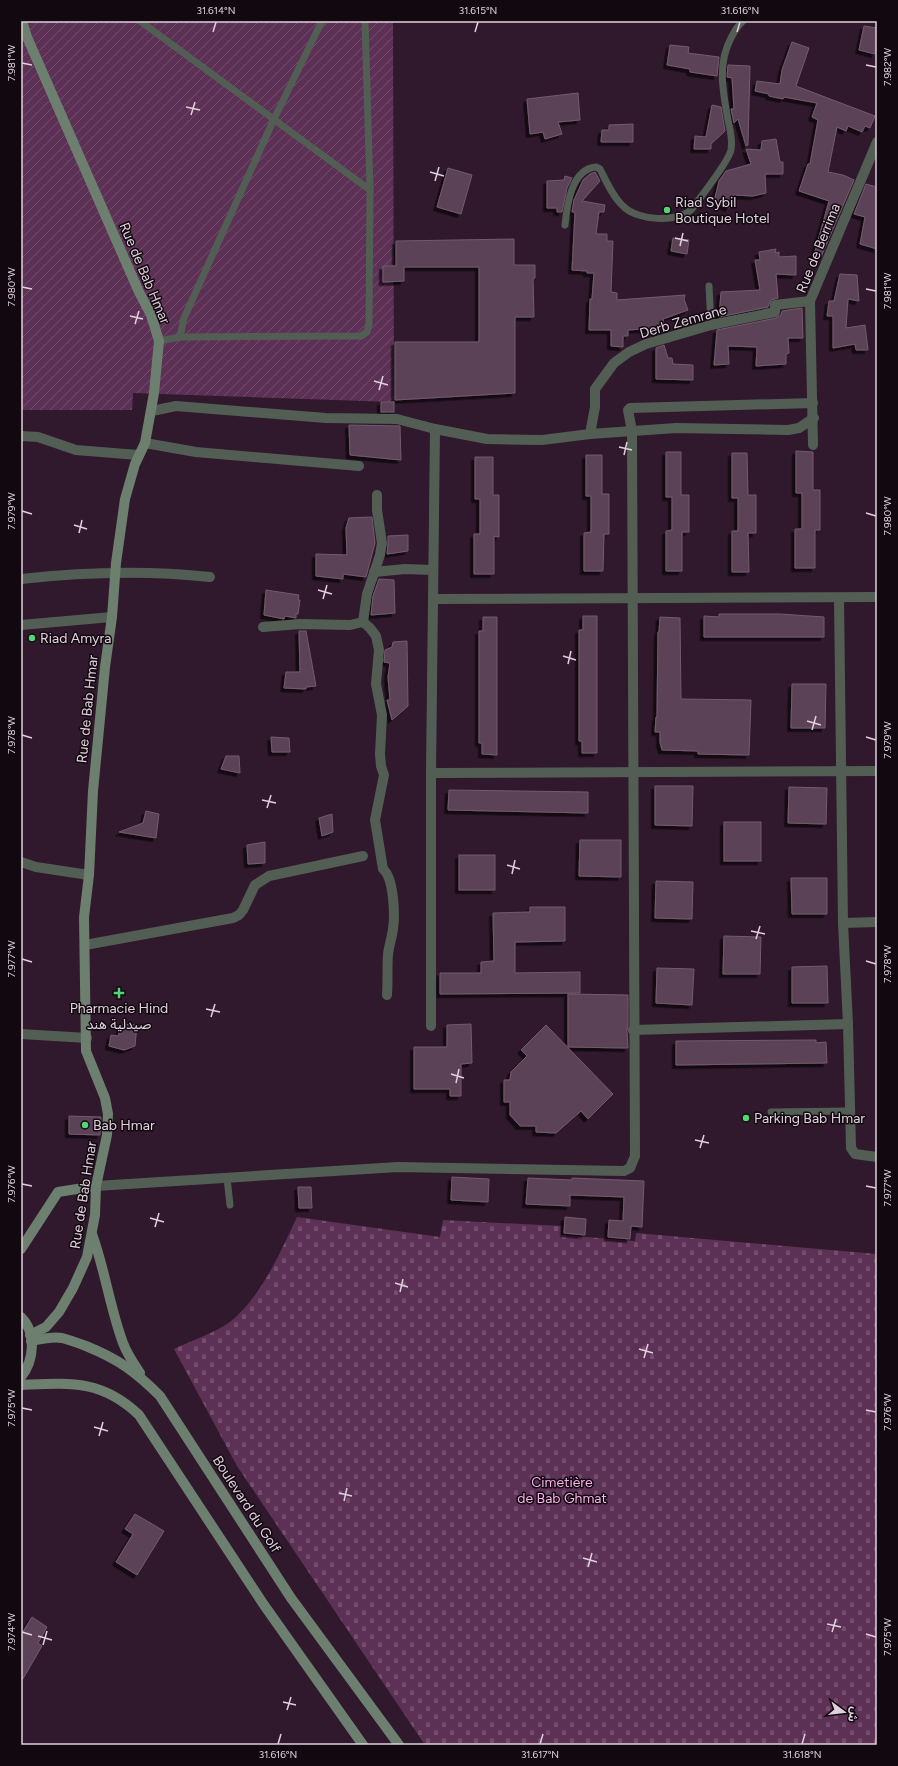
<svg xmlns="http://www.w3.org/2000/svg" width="898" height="1766" font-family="Figtree,'Noto Sans Arabic',sans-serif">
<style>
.cemetery{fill:url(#cemetery-stones)}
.garden{fill:url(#garden-furrows)}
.building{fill:#5b4257;stroke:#755a6f;filter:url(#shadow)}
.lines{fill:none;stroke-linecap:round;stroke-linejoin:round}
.service{stroke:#525e54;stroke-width:7}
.minor{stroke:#525e54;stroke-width:10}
.secondary{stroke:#6d7f6f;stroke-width:10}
.ticks{fill:none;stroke:#e0d0dc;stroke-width:1.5}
.poi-dot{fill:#53d672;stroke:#120810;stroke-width:1.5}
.labels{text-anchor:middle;stroke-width:3;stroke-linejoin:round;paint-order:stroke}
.poi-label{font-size:14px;fill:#e0d0dc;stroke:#120810;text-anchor:start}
.street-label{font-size:14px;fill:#e0d0dc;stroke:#120810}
.park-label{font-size:14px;fill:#f9b0eb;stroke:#120810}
.neatline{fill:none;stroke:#e0d0dc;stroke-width:1.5}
.ticks-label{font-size:10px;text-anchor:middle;fill:#e0d0dc}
</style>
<defs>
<pattern id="cemetery-stones" width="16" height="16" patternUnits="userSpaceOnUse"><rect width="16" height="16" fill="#5c3155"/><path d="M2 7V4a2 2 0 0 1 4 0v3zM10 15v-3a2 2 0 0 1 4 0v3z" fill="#734e6d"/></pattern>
<pattern id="garden-furrows" width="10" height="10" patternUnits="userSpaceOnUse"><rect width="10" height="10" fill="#5c3155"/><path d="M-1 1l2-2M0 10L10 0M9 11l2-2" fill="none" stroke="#734e6d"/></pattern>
<filter id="shadow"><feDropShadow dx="-3.5" dy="3.5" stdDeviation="0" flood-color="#0009"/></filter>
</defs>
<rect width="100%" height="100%" fill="#30192c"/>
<!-- cemetery -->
<path class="cemetery" d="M297 1217 440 1237 443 1220 561 1226V1235L635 1241 636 1233 877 1254V1745H425L237 1466 174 1349C188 1342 214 1333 227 1324 260 1300 280 1253 297 1217Z"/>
<!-- garden -->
<path class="garden" d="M21 21H393L394 402 133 393 132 410H21Z"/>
<!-- building -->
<g class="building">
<path d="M864 26 877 28 875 54 859 50Z"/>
<path d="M792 42 809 48 796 86 875 116 870 128 865 126 862 132 848 126 846 131 837 127 828 172 843 175 854 180 821 257 814 255 829 201 799 191 808 164H810L818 120 812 117 817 103 784 97 783 99 769 96V94L755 91 757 81 780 84 782 70Z"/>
<path d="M670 45 689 47 688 53 719 57 717 76 690 72V69L667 65Z"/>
<path d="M728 65 750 66 748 145 746 146 738 119 734 123 731 109H734L732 78 727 77Z"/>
<path d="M578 93 580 120 558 122 562 134 545 139 543 132 530 134 527 99Z"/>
<path d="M712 105 721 107 725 131 711 144V149H694L695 136 706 137Z"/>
<path d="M633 124V142H601L602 130H609V125Z"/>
<path d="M776 139 780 162H783V174H765L766 193 753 196 734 195 729 208 714 202 719 181 726 171 751 164 746 149 761 150 762 141Z"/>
<path d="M448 168 472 175 461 214 437 207Z"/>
<path d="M595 172 600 181 582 201 605 205 604 212H599L596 234H607V241H613L611 292 617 293V300L685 295 684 299 688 310 663 319 664 328H659L661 333 656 334V328L628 330V336H623V347L611 346V330H589L590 299H592L594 273H587V271L572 270 575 212H572L574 200 583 180 590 174Z"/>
<path d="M565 176 572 178 567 188 562 212H557V208H547V181L564 180Z"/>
<path d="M866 184 877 187V249L860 244 865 217 854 214Z"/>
<path d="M673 238 689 240 687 254 671 251Z"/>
<path d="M514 239V265H535V278H533L534 317H515V393L395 400V342H479V267H404V281L383 282V266H396V241Z"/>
<path d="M776 249 775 253 779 252V257L796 256V275L776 274 778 298 771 300 768 307 719 317 721 292 760 290 755 260H760L759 252Z"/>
<path d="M840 274 857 275 859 301 848 299 846 328 865 325 868 350H856L855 344 833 348V316H827L829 301H834Z"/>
<path d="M802 308 803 338H788L789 353 786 354V364L756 366 757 347 728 346 729 364 714 365 717 330 776 318 781 315 782 311Z"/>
<path d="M664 345 668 358H672L673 364 693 365V380L656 379V348Z"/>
<rect x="381" y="402" width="13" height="10"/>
<path d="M349 425 400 426 401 460 350 455Z"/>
<path d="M796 451 813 452V490H820V530H815V568H795V529H802V493H796Z"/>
<path d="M666 452H681V495H689V532H682V571H666V531L672 530V497H666Z"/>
<path d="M732 453H747L748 495H756V533H748L749 572H732V531H738V498H732Z"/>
<path d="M586 455H602V494H609V534H604L603 571H584V533L591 532V496H586Z"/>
<path d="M475 457H493V495H499V537L494 536V574H474V534H480V499H475Z"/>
<path d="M372 517 375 543 366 577 343 574V579L316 576V554L347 555 346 528 349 518Z"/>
<path d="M408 535V551L387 554 388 544V536Z"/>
<path d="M379 579 394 580 395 613 371 615 373 596Z"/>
<path d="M266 590 299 595 298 600H300L298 614H296V618L285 616 284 619 264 615Z"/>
<path d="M719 614H780L824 617V637H704V616L719 617Z"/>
<path d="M583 616H597V753H582V741H579V630H583Z"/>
<path d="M483 617H497V755L482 754V743H479V631H483Z"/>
<path d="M660 617 680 618 681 699 751 700 749 755 698 754V751L662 750 660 742V732H655L656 717H657L658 632H659Z"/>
<path d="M299 631H306L316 686 306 687V689L284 688 286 672H300Z"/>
<path d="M407 641 408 706 392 720 387 700H390L388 677 390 663 384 662 385 650 392 647 393 642Z"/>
<path d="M792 684H826L825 728H791Z"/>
<path d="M271 737 289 738 290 752H272Z"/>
<path d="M226 756H239L240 773 221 769Z"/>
<path d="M655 786H693L692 826 655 825Z"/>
<path d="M789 787 827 788 826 824 788 823Z"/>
<path d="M449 790 588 792V813L448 810Z"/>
<path d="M146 811 159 814 156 838 119 832 143 823Z"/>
<path d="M332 814 333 832 322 836 319 818Z"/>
<rect x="724" y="822" width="37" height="39"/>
<path d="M580 840H621V877L579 876Z"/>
<path d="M265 842V863L248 864 247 845Z"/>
<rect x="459" y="855" width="36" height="35"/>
<path d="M791 878H827V914H792Z"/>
<path d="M656 881 693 882 692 919 655 918Z"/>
<path d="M530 907H565V941L515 942V973L580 972V993L440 994V973H481V962L494 961 493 913 530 912Z"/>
<path d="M724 936 761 937 760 974H723Z"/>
<path d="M827 966 828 1003H792V967Z"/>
<path d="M657 968 694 969 692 1005 656 1003Z"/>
<path d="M568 994 628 995V1026L627 1030 628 1048 568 1047Z"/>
<path d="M122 1024 137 1025 135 1046 124 1050 109 1046 111 1035 118 1036Z"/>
<path d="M471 1024 472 1063 461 1064V1096H450V1089H414V1047H447V1025Z"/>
<path d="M546 1025 613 1094 588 1119 581 1111 556 1133 536 1132V1126H520L510 1115V1102H504V1080H510L511 1072 527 1056 521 1050Z"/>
<path d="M816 1040V1043L826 1042 827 1063 676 1065V1041Z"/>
<path d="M69 1116 101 1117 100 1135 69 1134Z"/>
<path d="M452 1177 489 1179 488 1202 451 1200Z"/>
<path d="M528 1178 572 1180V1178L644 1181 642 1227 631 1226 630 1239 608 1237 609 1220 623 1221 624 1197 570 1195V1206L526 1204Z"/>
<path d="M298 1187H311L312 1208H299Z"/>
<path d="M565 1217 586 1219 585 1235 564 1233Z"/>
<path d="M135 1514 164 1531 137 1575 116 1562 133 1534 125 1529Z"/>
<path d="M32 1617 47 1627 38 1643 42 1646 21 1682V1635Z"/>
</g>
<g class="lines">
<!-- service -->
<g class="service">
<path d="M140 21 370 190"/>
<path d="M565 225C567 206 571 169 596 167L600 169C606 181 613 197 623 206 637 221 678 223 692 209 701 196 728 163 731 150 733 140 730 129 728 120 723 92 717 64 731 38 734 32 737 26 743 21"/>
<path d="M709 286 711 325"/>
<path d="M180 337 184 318 274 119 322 21"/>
<path d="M159 341 180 337 361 336 367 332 369 324 370 190 365 21"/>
<path d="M771 1112 849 1111"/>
<path d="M227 1178 230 1205"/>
</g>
<!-- minor -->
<g class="minor">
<path d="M152 411 176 406 326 418 397 419 435 429 487 439 542 440 590 434 676 428 788 430 799 428 814 418"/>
<path d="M590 434 595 407V389L614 363 629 352 646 344 711 325 775 312V305L810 301"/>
<path d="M21 436 38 437 76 450 138 455"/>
<path d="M145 443 196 452 359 466"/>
<path d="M813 445 810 301 877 142"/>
<path d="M377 495V510L382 543 380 555 367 594 363 622 370 628 376 636 379 650 376 684 382 715 380 754 381 766 384 775 375 820 383 869C394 878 395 915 393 929 392 937 389 946 388 954 387 967 388 981 387 995"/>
<path d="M374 572 405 569 433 570"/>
<path d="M21 579C83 572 147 570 210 577"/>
<path d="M433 599 877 597"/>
<path d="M21 625 112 617"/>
<path d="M263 627 300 624 350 625 363 622"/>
<path d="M431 773 877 771"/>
<path d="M21 862 36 867 89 875"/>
<path d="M843 923 877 922"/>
<path d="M85 945 233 918 239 915 243 910 255 885 269 876 363 856"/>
<path d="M848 1024 851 1148 855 1154 877 1157"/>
<path d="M431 1026V773L435 429"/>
<path d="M633 1030 848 1024 843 923 839 598"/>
<path d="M21 1034 87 1038"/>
<path d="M96 1186 398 1167 624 1171 630 1168 635 1156 632 431 628 410 630 408 813 403"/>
</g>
<!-- secondary -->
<g class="secondary">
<path d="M22 21 27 37 139 292 151 315 159 341 154 393 145 443 135 464 125 499 116 563 112 617 105 667 93 791 89 875 84 917 86 1051 105 1098 108 1114 107 1135 96 1186 95 1215 87 1257 73 1288 59 1312 46 1327 30 1335"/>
<path d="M92 1234C105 1270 110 1308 123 1343 127 1354 134 1364 140 1373"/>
<path d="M21 1249 58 1192 96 1186"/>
<path d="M21 1317C37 1333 34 1361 21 1377"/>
<path d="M31 1341C41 1339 52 1336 62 1338 70 1340 78 1343 86 1346 118 1359 135 1371 160 1396L291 1598 399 1745"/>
<path d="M21 1385C69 1383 101 1379 139 1415L264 1605 363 1745"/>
</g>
</g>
<!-- ticks -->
<path class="ticks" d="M213 32 216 22M475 32 478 22M737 32 740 22M22 63 32 65M866 65 876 67M186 107 200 110M191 115 195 102M430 172 444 176M435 181 439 167M675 238 688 241M680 246 683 233M22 287 32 289M866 289 876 291M130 316 143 319M135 324 139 311M374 381 388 385M379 390 383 376M619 447 632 450M624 455 627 442M22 511 32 514M866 513 876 516M74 525 87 529M79 533 82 520M318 590 332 594M323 599 327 585M563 656 576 660M568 664 571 651M807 721 821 725M812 730 816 716M22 735 32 738M866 737 876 740M262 800 276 803M267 808 271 795M507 865 520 869M512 874 515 860M751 931 765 934M756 939 760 926M22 959 32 962M866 961 876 964M206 1009 220 1012M211 1017 215 1004M451 1074 464 1078M456 1083 459 1069M695 1140 709 1143M700 1148 704 1135M22 1184 32 1186M866 1186 876 1188M150 1218 164 1222M155 1227 159 1213M395 1283 408 1287M400 1292 403 1279M639 1349 653 1353M644 1358 648 1344M22 1408 32 1410M866 1410 876 1412M94 1427 108 1431M99 1436 103 1422M339 1493 352 1496M344 1501 347 1488M583 1558 597 1562M588 1567 592 1553M827 1624 841 1627M22 1632 32 1635M832 1632 836 1619M866 1634 876 1637M38 1636 52 1640M43 1645 47 1631M283 1702 296 1705M287 1710 291 1697M278 1744 281 1734M540 1744 543 1734M802 1744 805 1734"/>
<!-- markers -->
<g class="poi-dot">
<circle cx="667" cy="210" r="4"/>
<circle cx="32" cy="638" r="4"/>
<path d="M117 987h4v4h4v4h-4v4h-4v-4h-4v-4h4z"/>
<circle cx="746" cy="1118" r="4"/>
<circle cx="85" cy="1125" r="4"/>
</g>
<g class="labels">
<!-- poi labels -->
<g class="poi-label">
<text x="675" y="207">Riad Sybil<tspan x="675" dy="16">Boutique Hotel</tspan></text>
<text x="40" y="643">Riad Amyra</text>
<text x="119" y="1013" text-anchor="middle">Pharmacie Hind<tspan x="119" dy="16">صيدلية هند</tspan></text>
<text x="754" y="1123">Parking Bab Hmar</text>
<text x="93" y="1130">Bab Hmar</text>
</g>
<!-- street labels -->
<g class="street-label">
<text transform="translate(818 248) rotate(-68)" y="5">Rue de Berrima</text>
<text transform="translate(145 273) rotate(67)" y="5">Rue de Bab Hmar</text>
<text transform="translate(683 321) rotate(-16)" y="5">Derb Zemrane</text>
<text transform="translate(87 709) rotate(-84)" y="5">Rue de Bab Hmar</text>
<text transform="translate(83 1195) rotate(-81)" y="5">Rue de Bab Hmar</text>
<text transform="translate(247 1504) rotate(57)" y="5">Boulevard du Golf</text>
</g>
<!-- park labels -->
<g class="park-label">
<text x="562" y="1487">Cimetière<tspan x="562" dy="16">de Bab Ghmat</tspan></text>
</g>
</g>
<!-- border -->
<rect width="898" height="1766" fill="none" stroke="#120810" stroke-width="44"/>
<!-- north arrow -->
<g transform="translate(844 1712) rotate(105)" stroke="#120810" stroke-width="3" paint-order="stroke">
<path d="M0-3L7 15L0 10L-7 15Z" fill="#e0d0dc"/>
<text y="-6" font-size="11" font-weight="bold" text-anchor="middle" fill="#e0d0dc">ش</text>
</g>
<rect x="22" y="22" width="854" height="1722" class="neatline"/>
<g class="ticks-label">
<text x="216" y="14">31.614°N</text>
<text x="478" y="14">31.615°N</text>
<text x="740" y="14">31.616°N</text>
<text transform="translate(11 63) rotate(-90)" y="4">7.981°W</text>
<text transform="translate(887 67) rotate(-90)" y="4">7.982°W</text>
<text transform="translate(11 287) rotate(-90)" y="4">7.980°W</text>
<text transform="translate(887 291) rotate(-90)" y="4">7.981°W</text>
<text transform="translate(11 511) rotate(-90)" y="4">7.979°W</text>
<text transform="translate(887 516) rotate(-90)" y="4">7.980°W</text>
<text transform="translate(11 735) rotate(-90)" y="4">7.978°W</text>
<text transform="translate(887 740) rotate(-90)" y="4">7.979°W</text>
<text transform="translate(11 959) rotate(-90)" y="4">7.977°W</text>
<text transform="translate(887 964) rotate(-90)" y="4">7.978°W</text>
<text transform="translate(11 1184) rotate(-90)" y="4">7.976°W</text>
<text transform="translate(887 1188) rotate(-90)" y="4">7.977°W</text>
<text transform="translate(11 1408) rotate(-90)" y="4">7.975°W</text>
<text transform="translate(887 1412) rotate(-90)" y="4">7.976°W</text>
<text transform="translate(11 1632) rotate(-90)" y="4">7.974°W</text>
<text transform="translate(887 1637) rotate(-90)" y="4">7.975°W</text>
<text x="278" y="1758">31.616°N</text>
<text x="540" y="1758">31.617°N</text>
<text x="802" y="1758">31.618°N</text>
</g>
</svg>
